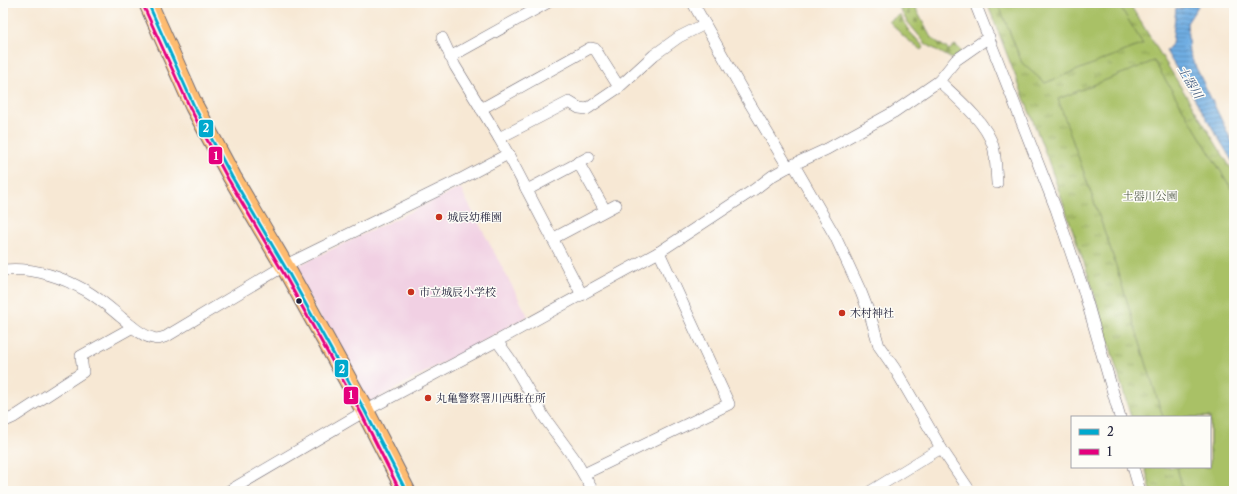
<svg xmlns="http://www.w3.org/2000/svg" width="1237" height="494" font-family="'Libre Caslon Text','Noto Serif JP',serif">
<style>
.built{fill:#f1d0e3}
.cemetery{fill:url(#cemetery-stones);stroke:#667250}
.park{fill:url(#park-tufts);stroke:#667250}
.pitch{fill:#a9c166;stroke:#667250}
.water{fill:url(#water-rules);stroke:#49688e}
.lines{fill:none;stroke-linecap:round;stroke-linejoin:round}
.minor-casing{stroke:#6d6771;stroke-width:12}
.primary-casing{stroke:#6d6771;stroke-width:20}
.minor{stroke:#fff;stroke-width:11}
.primary{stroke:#febc70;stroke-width:18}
.bus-1-casing{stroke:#fdfcf7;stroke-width:6}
.bus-2-casing{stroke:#fdfcf7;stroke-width:6}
.bus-1{stroke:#00a9ce;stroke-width:3}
.bus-2{stroke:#e5007d;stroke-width:3}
.poi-dot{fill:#c8321e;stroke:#fdfcf7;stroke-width:1.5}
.bus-dot{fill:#22223b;stroke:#fdfcf7;stroke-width:1.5}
.labels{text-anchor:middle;stroke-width:3;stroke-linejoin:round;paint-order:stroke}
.park-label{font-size:11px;fill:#515a4a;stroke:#fdfcf7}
.poi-label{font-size:11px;fill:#22223b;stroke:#fdfcf7;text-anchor:start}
.water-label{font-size:12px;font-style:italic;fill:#415a7e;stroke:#fdfcf7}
.line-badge{stroke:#fdfcf7;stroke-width:1.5}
.badge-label{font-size:11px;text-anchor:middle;font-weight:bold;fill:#fff}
</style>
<defs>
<pattern id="cemetery-stones" width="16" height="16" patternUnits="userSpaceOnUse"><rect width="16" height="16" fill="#a9c166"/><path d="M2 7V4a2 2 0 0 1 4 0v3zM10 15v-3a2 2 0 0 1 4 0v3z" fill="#899c55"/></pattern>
<pattern id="park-tufts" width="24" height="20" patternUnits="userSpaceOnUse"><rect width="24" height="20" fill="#a9c166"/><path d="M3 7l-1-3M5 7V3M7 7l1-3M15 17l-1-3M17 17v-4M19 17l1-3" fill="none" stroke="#899c55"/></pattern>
<pattern id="water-rules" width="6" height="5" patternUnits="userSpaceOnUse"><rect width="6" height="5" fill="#70ade2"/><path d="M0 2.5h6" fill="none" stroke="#5c8cb8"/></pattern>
</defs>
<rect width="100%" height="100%" fill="#fdfcf7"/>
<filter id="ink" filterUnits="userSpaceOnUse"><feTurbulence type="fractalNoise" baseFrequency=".025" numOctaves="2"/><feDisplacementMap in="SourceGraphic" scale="8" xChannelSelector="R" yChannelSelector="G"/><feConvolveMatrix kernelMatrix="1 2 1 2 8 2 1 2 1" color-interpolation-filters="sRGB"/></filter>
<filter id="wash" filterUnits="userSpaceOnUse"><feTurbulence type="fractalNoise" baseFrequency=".012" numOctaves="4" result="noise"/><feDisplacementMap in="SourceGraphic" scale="16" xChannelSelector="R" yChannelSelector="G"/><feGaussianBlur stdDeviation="0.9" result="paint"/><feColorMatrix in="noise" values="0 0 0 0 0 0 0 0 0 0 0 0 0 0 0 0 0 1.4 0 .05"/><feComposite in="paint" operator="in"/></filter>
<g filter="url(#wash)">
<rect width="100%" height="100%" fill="#f7e8d4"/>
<!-- built -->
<path class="built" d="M460 188 528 316 367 404 293 268Z"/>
<!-- cemetery -->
<g class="cemetery">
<path d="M897 3H917L918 5 915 7 930 36 933 39 949 50 955 45 962 51 952 59 926 44 906 20Z"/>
<path d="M900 15 909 31 924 47 921 50 903 36 889 21Z"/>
</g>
<!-- park -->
<path class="park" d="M987 3H1129L1234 173V491H1151L1145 467H1210V417H1131L1090 280 1047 157Z"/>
<!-- pitch -->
<g class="pitch">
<path d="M998 3H1118L1143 44 1045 83 1022 63Z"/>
<path d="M1154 61 1234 193V491H1183L1177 467H1210V417H1163L1111 250 1058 99Z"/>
</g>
<!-- water -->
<path class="water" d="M1185 3H1200L1187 23 1189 53 1234 146V164L1166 51 1172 44 1176 8 1182 9Z"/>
</g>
<g filter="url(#ink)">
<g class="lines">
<defs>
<g id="minor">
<path d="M693 3 746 97 788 167"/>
<path d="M975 3 1056 209 1083 288 1120 417"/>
<path d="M442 38 455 66 499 138"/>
<path d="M450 57 547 3"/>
<path d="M939 81C957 98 986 122 993 146 996 157 996 171 997 183"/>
<path d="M481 109 590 48 595 49 619 87"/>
<path d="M508 154 582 295"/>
<path d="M578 162 605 210"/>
<path d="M794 165 835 236 861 292 871 318 879 346 895 369 941 448 970 491"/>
<path d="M527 190 589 157"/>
<path d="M552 239 616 205"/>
<path d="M3 270C32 267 60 276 85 290 99 298 110 308 122 318 131 325 141 336 153 338 158 340 162 338 167 336L284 266 461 179 508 154 499 138 569 102 579 108 587 109 618 88 654 55 679 37 705 24"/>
<path d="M497 341 510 359 544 417 574 458 593 491"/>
<path d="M3 422 14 417 83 372 81 356 133 327"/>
<path d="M1133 467 1140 491"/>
<path d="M584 474 729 404 659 252"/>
<path d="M229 491 365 411 497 341 659 252 755 189 772 176 788 167 827 149 894 112 939 81 956 60 989 37"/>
<path d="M871 491 941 448"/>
</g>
<path id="primary" d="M148 3 194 106 232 177 288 272 365 411 406 491"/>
</defs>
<!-- minor casing -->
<use href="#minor" class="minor-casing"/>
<!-- primary casing -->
<use href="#primary" class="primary-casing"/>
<!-- minor -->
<use href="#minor" class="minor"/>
<!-- primary -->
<use href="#primary" class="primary"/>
<defs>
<path id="bus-1" d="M148 3 194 106 232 177 288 272 365 411 406 491"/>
<path id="bus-2" d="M143 5 190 108 228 179 284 274 361 413 400 491"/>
</defs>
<!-- bus-1 casing -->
<use href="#bus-1" class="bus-1-casing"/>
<!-- bus-2 casing -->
<use href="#bus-2" class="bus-2-casing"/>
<!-- bus-1 -->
<use href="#bus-1" class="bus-1"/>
<!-- bus-2 -->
<use href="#bus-2" class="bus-2"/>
</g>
</g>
<!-- markers -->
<g class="poi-dot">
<circle cx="439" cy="217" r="4"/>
<circle cx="411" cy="292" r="4"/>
<circle cx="842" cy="313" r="4"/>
<circle cx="428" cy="398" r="4"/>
</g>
<circle class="bus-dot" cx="299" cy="301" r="3.5"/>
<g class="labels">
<!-- park labels -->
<g class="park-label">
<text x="1150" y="200">土器川公園</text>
</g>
<!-- poi labels -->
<g class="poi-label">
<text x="447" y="221">城辰幼稚園</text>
<text x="419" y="296">市立城辰小学校</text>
<text x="850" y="317">木村神社</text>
<text x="436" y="402">丸亀警察署川西駐在所</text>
</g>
<!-- water labels -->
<g class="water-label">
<text transform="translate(1190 82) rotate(59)" y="4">土器川</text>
</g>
</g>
<g class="line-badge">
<rect x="198" y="119" width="16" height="19" rx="4" fill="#00a9ce"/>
<rect x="208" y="146" width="15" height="19" rx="4" fill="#e5007d"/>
<rect x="334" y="359" width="15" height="19" rx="4" fill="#00a9ce"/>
<rect x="343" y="386" width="16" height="19" rx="4" fill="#e5007d"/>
</g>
<g class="badge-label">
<text x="206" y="132">2</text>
<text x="216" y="160">1</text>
<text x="342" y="373">2</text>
<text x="351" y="399">1</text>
</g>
<!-- margin -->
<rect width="1237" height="494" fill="none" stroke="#fdfcf7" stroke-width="16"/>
<!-- legend -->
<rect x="1071" y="416" width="140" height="52" fill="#fdfcf7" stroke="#a5a5ac"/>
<rect x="1079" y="429" width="20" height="6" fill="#00a9ce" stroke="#a5a5ac"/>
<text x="1107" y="436" font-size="12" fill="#22223b">2</text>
<rect x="1079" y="449" width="20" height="6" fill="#e5007d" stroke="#a5a5ac"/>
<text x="1107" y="456" font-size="12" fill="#22223b">1</text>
</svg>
